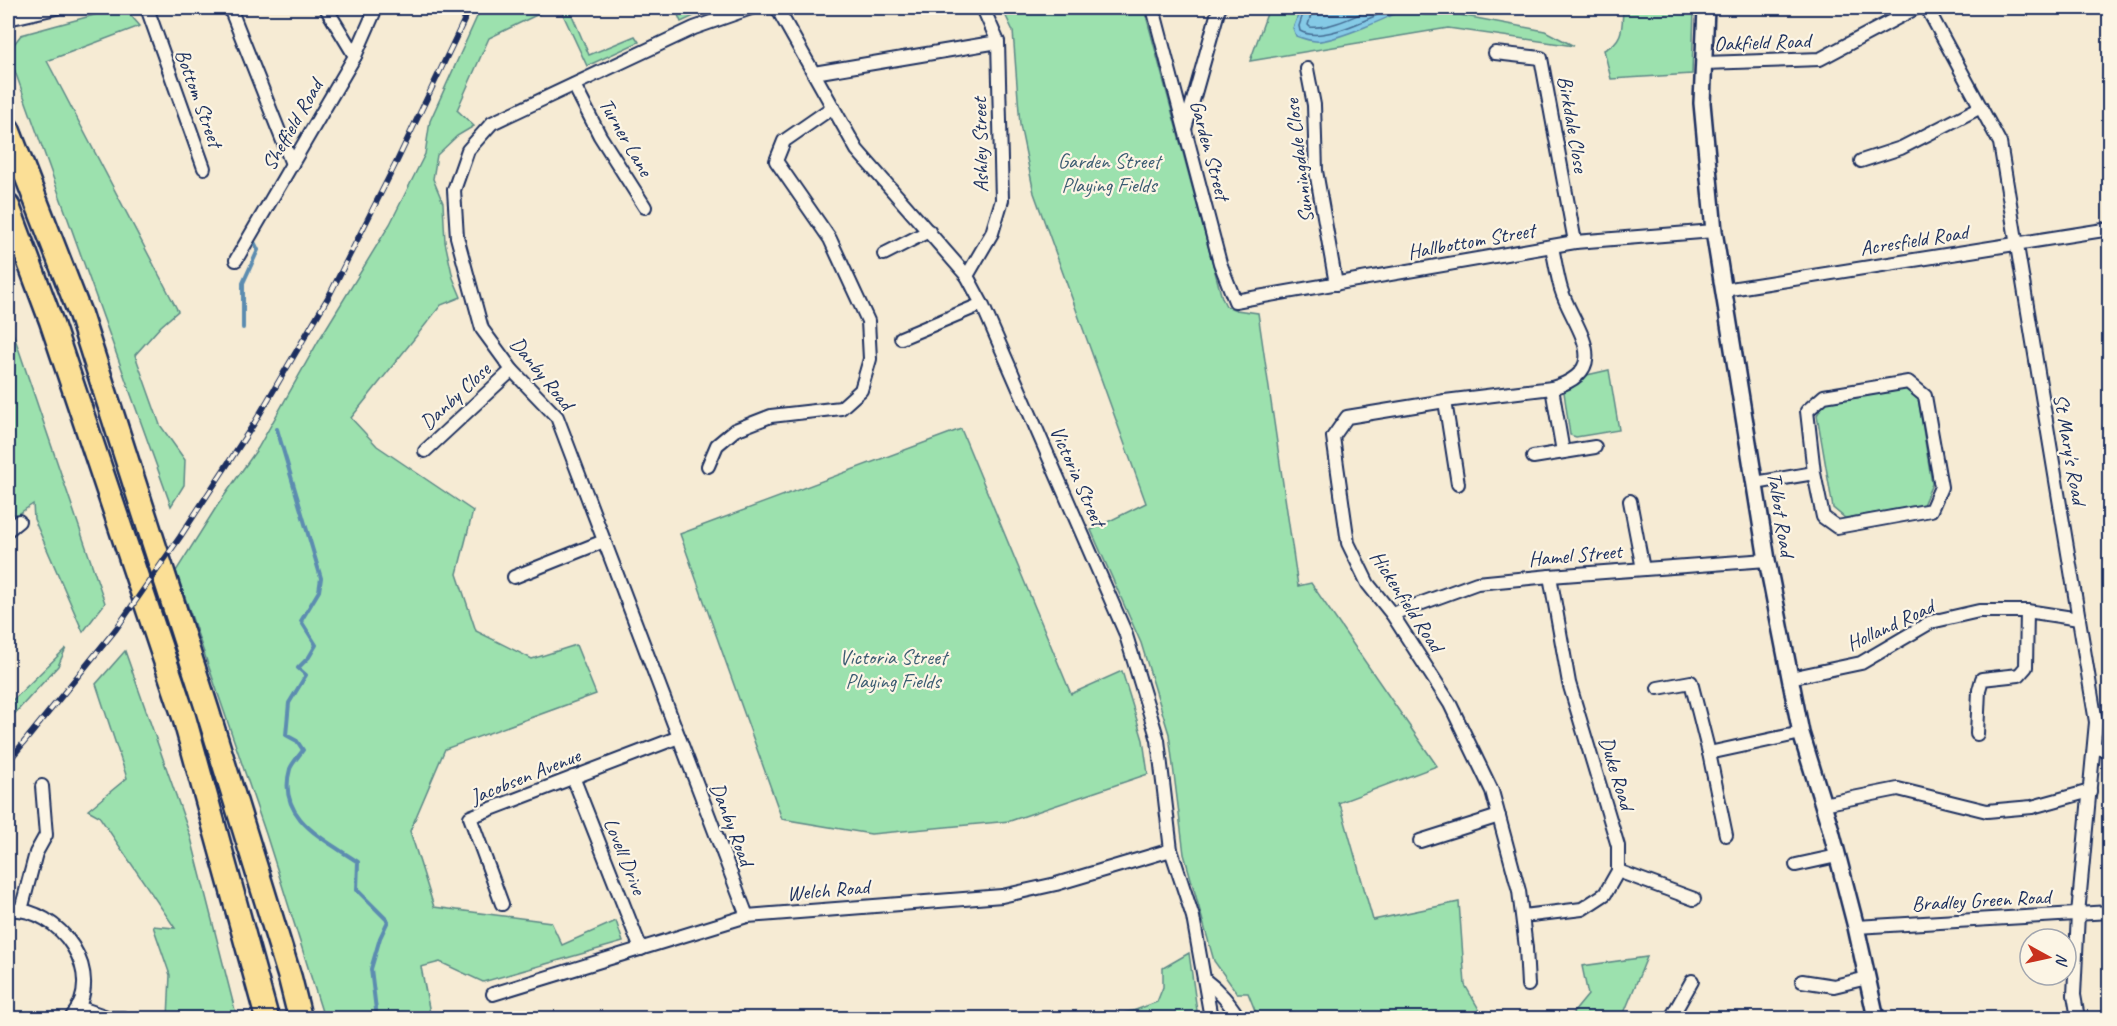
<svg xmlns="http://www.w3.org/2000/svg" width="2117" height="1026" font-family="Caveat,sans-serif">
<style>
.green{fill:#9ce1ae;stroke:#5c8886;stroke-width:1.5}
.water{fill:#85cae6;stroke:#5b8cb0;stroke-width:1.5}
.lines{fill:none;stroke-linecap:round;stroke-linejoin:round}
.shore{stroke:#456d94;stroke-width:1.5}
.stream{stroke:#5b8cb0;stroke-width:4}
.minor-casing{stroke:#1b2f5e;stroke-width:16}
.tertiary-casing{stroke:#1b2f5e;stroke-width:20}
.motorway-casing{stroke:#1b2f5e;stroke-width:27}
.minor{stroke:#fcf5e5;stroke-width:12}
.tertiary{stroke:#fcf5e5;stroke-width:15}
.motorway{stroke:#fbdf96;stroke-width:22}
.rail-casing{stroke:#1b2f5e;stroke-width:6}
.rail{stroke:#fcf5e5;stroke-width:4;stroke-dasharray:11;stroke-linecap:butt}
.labels{text-anchor:middle;stroke-width:4.5;stroke-linejoin:round;paint-order:stroke}
.street-label{font-size:21px;fill:#1b2f5e;stroke:#fcf5e5}
.park-label{font-size:21px;fill:#3b5c72;stroke:#fcf5e5}
</style>
<rect width="100%" height="100%" fill="#f6ebd4"/>
<filter id="ink" filterUnits="userSpaceOnUse"><feTurbulence type="fractalNoise" baseFrequency=".0167" numOctaves="2"/><feDisplacementMap in="SourceGraphic" scale="12" xChannelSelector="R" yChannelSelector="G"/><feConvolveMatrix kernelMatrix="1 2 1 2 8 2 1 2 1" color-interpolation-filters="sRGB"/></filter>
<g filter="url(#ink)">
<!-- green -->
<g class="green">
<path d="M481 8H551L489 38 457 110 474 126 457 136 437 155 433 179 443 203 445 242 453 278 461 297 441 305 351 418 377 446 473 511 457 574 476 631 532 659 576 645 596 694 445 749 410 831 434 907 551 922 562 945 616 921 623 942 483 982 440 962 421 967 431 1018H324L266 834 176 571 217 506 258 448 319 340 390 224 425 154 430 121Z"/>
<path d="M560 8H569L589 55 635 36 639 42 587 66Z"/>
<path d="M675 8H703L705 11 681 22Z"/>
<path d="M1002 8H1144L1222 298 1226 306 1236 310 1258 313 1298 586 1311 583 1437 766 1338 803 1341 807 1373 920 1459 902 1465 985 1484 1018H1258L1248 993H1237L1214 961 1184 854 1169 734 1141 643 1091 530 1146 503 1034 193 1020 125 1013 31Z"/>
<path d="M1269 8H1301L1300 9 1319 41 1350 32 1402 10 1425 15H1460L1545 31 1574 46 1448 28 1250 61Z"/>
<path d="M1623 8H1694L1692 74 1611 79 1604 50C1624 41 1622 27 1623 8Z"/>
<path d="M127 11 140 26 47 61 178 311 161 326 135 355 160 425 185 460 184 485 171 506 8 52 21 35 105 12Z"/>
<path d="M8 318 105 603 83 632 34 519 33 504 8 521Z"/>
<path d="M1609 370 1619 430 1576 437 1570 435 1564 392 1587 375Z"/>
<path d="M1907 389 1918 398 1932 484 1923 505 1845 518 1833 508 1817 415 1824 403Z"/>
<path d="M961 429 1071 694 1122 671 1143 740 1148 774 1010 821 871 834 782 819 680 534Z"/>
<path d="M66 648 58 666 8 721V690L13 700Z"/>
<path d="M125 651 191 838 237 1018H168L170 975 153 926 175 928 99 816 88 810 127 778 96 684Z"/>
<path d="M1189 953 1198 1018H1094L1133 1011 1157 1002 1163 987V968Z"/>
<path d="M1647 957 1622 1018H1569L1588 995 1582 966Z"/>
</g>
<!-- water -->
<path class="water" d="M1301 8H1405C1390 18 1338 39 1320 41 1312 42 1304 39 1296 36L1293 28Z"/>
<g class="lines">
<!-- shore -->
<g class="shore">
<path d="M1305 8 1299 26 1300 31C1323 44 1370 17 1393 8"/>
<path d="M1313 8 1308 25 1310 27C1331 29 1354 16 1373 8"/>
</g>
<!-- stream -->
<g class="stream">
<path d="M243 328V283L258 250 252 238"/>
<path d="M277 429 321 578 319 591 301 621 316 645 309 657 298 668 306 675 289 703 286 735 297 741 303 750C299 756 292 763 290 769 276 818 324 839 358 862L357 890 388 921 380 938 371 969 377 1018"/>
</g>
<defs>
<g id="minor">
<path d="M147 8 204 168"/>
<path d="M230 8 292 164"/>
<path d="M326 8 355 56"/>
<path d="M777 8 857 150 967 276 982 304 1125 632 1158 740 1171 850 1193 917 1211 1018"/>
<path d="M1153 8 1220 263 1235 301 1575 242 1714 231"/>
<path d="M1927 8 2000 143 2096 722 2078 914 2074 995 2078 1018"/>
<path d="M8 19 56 8"/>
<path d="M1495 53 1541 58 1575 242"/>
<path d="M1704 63 1820 59 1916 8"/>
<path d="M1307 69 1314 105 1316 171 1336 284"/>
<path d="M814 73 998 42"/>
<path d="M574 85 600 136 645 207"/>
<path d="M1185 129 1219 8"/>
<path d="M1861 161 1901 148 1981 107"/>
<path d="M884 254 929 231"/>
<path d="M236 260 355 56 376 8"/>
<path d="M967 276 992 233 1002 200 998 42 983 8"/>
<path d="M1724 290 2110 229"/>
<path d="M901 338 982 304"/>
<path d="M1552 388 1563 452"/>
<path d="M1445 401 1458 484"/>
<path d="M425 451 512 370"/>
<path d="M1533 457 1595 447"/>
<path d="M708 466 717 445 735 430 771 416 841 408 861 390 870 359 868 321 830 239 776 161 784 141 833 107"/>
<path d="M1755 483 1814 473 1807 411 1824 396 1908 382 1925 396 1941 487 1931 510 1837 527 1823 517 1814 473"/>
<path d="M1630 501 1643 569"/>
<path d="M8 530 19 521"/>
<path d="M514 577 604 541"/>
<path d="M1392 614 1477 583 1550 576 1767 560"/>
<path d="M1790 678 1861 663 1931 622 1979 611H2027L2079 619"/>
<path d="M1658 688 1691 682 1709 753 1726 835"/>
<path d="M1977 734 1979 690 1982 679 2019 675 2026 667 2027 611"/>
<path d="M2094 748 2110 750"/>
<path d="M1709 753 1801 733"/>
<path d="M573 777 641 949"/>
<path d="M1823 804 1898 789 1987 811 2032 807 2090 791"/>
<path d="M1420 841 1499 816"/>
<path d="M1796 865 1837 856"/>
<path d="M1618 871 1694 899"/>
<path d="M502 904 470 817 679 737"/>
<path d="M8 910C60 906 108 975 71 1018"/>
<path d="M21 910 36 853 46 835 42 786"/>
<path d="M747 916 557 417 512 370 482 329 457 237 454 190 468 150 492 123 694 28 751 8"/>
<path d="M1523 916 1582 909 1605 894 1618 871V846L1569 683 1550 576"/>
<path d="M1856 927 2110 912"/>
<path d="M1205 980C1220 991 1229 1003 1239 1018"/>
<path d="M1802 981 1834 986 1867 978"/>
<path d="M1528 985 1526 948 1519 891 1492 791 1450 704 1392 614 1368 584 1348 543 1333 437 1347 417 1445 401 1552 388C1617 369 1572 326 1561 289 1557 275 1555 261 1552 247"/>
<path d="M493 994 747 916 1002 896 1056 884 1171 850"/>
<path d="M78 1007 110 1018H123"/>
<path d="M1671 1018 1692 981"/>
</g>
<path id="tertiary" d="M1706 8 1702 103 1714 231 1767 560 1801 733 1830 827 1856 927 1876 1018"/>
<g id="motorway">
<path d="M8 129 80 314 207 709 290 978 300 1018"/>
<path d="M8 206 51 321 184 717 267 1018"/>
</g>
</defs>
<!-- minor casing -->
<use href="#minor" class="minor-casing"/>
<!-- tertiary casing -->
<use href="#tertiary" class="tertiary-casing"/>
<!-- motorway casing -->
<use href="#motorway" class="motorway-casing"/>
<!-- minor -->
<use href="#minor" class="minor"/>
<!-- tertiary -->
<use href="#tertiary" class="tertiary"/>
<!-- motorway -->
<use href="#motorway" class="motorway"/>
<defs>
<path id="rail" d="M8 762 116 629 180 537 255 422 330 294 397 161 470 8"/>
</defs>
<!-- rail casing -->
<use href="#rail" class="rail-casing"/>
<!-- rail -->
<use href="#rail" class="rail"/>
</g>
</g>
<g class="labels">
<!-- street labels -->
<g class="street-label">
<text transform="translate(1762 42) rotate(-2)" y="7">Oakfield Road</text>
<text transform="translate(199 98) rotate(70)" y="7">Bottom Street</text>
<text transform="translate(1573 124) rotate(80)" y="7">Birkdale Close</text>
<text transform="translate(292 125) rotate(-60)" y="7">Sheffield Road</text>
<text transform="translate(626 137) rotate(60)" y="7">Turner Lane</text>
<text transform="translate(980 145) rotate(-91)" y="7">Ashley Street</text>
<text transform="translate(1210 150) rotate(75)" y="7">Garden Street</text>
<text transform="translate(1299 161) rotate(-97)" y="7">Sunningdale Close</text>
<text transform="translate(1914 240) rotate(-9)" y="7">Acresfield Road</text>
<text transform="translate(1471 241) rotate(-10)" y="7">Hallbottom Street</text>
<text transform="translate(542 373) rotate(51)" y="7">Danby Road</text>
<text transform="translate(455 396) rotate(-43)" y="7">Danby Close</text>
<text transform="translate(2070 449) rotate(80)" y="7">St Mary's Road</text>
<text transform="translate(1078 476) rotate(66)" y="7">Victoria Street</text>
<text transform="translate(1781 514) rotate(81)" y="7">Talbot Road</text>
<text transform="translate(1575 555) rotate(-5)" y="7">Hamel Street</text>
<text transform="translate(1407 601) rotate(57)" y="7">Hickenfield Road</text>
<text transform="translate(1890 625) rotate(-25)" y="7">Holland Road</text>
<text transform="translate(1617 773) rotate(73)" y="7">Duke Road</text>
<text transform="translate(525 776) rotate(-22)" y="7">Jacobsen Avenue</text>
<text transform="translate(732 824) rotate(69)" y="7">Danby Road</text>
<text transform="translate(625 856) rotate(68)" y="7">Lovell Drive</text>
<text transform="translate(828 890) rotate(-5)" y="7">Welch Road</text>
<text transform="translate(1981 900) rotate(-3)" y="7">Bradley Green Road</text>
</g>
<!-- park labels -->
<g class="park-label">
<text x="1109" y="168">Garden Street<tspan x="1109" dy="24">Playing Fields</tspan></text>
<text x="893" y="664">Victoria Street<tspan x="893" dy="24">Playing Fields</tspan></text>
</g>
</g>
<!-- margin -->
<rect width="2117" height="1026" fill="none" stroke="#fcf5e5" stroke-width="30"/>
<rect x="15" y="15" width="2087" height="996" fill="none" stroke="#1b2f5e" stroke-width="2" filter="url(#ink)"/>
<!-- north arrow -->
<g transform="translate(2048 957) rotate(98)"><circle r="28" fill="#fcf5e5" stroke="#a2a6af" stroke-width="1.5"/>
<path d="M0-4.5L10 22L0 15L-10 22Z" fill="#c8321e"/>
<text y="-9" font-size="16" font-weight="bold" text-anchor="middle" fill="#1b2f5e">N</text>
</g>
</svg>
